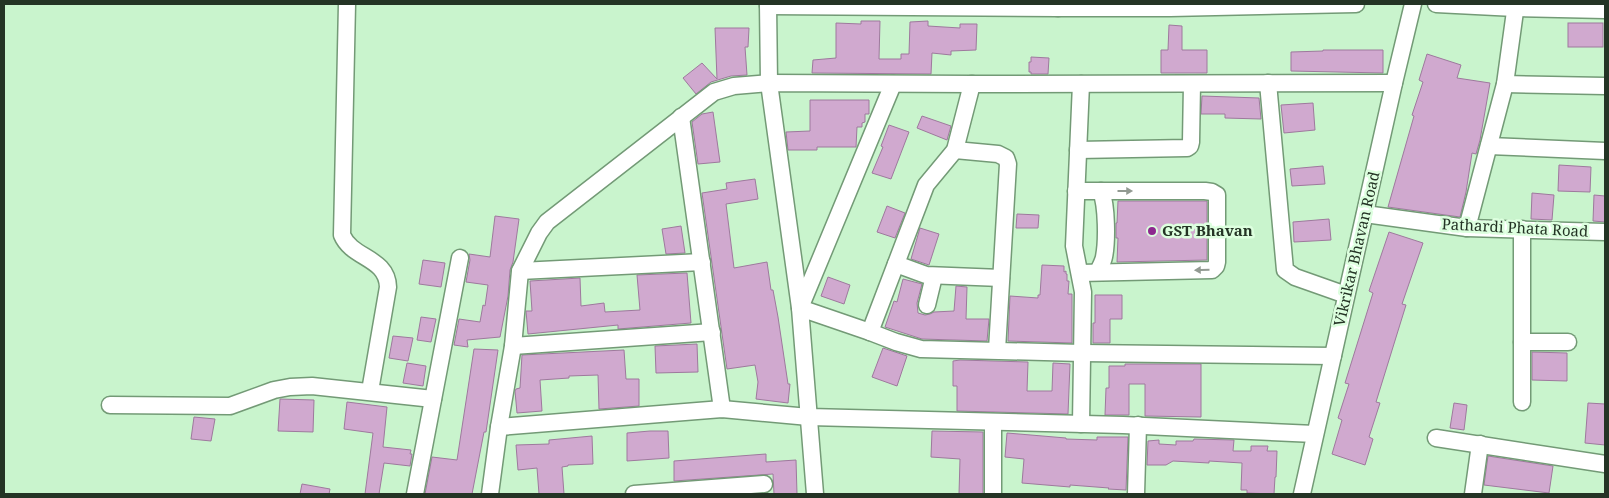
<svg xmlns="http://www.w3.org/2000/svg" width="1609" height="498" font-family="'Noto Serif',serif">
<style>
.building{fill:#d0a9cf;stroke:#9e799d}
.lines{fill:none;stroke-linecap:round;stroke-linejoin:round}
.minor-casing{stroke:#739a76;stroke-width:19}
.minor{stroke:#fff;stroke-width:16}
.oneway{fill:#929a92}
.poi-dot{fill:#8d288f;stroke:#ddffdf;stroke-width:2}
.labels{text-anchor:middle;stroke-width:5;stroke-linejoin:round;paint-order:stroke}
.street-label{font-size:15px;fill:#243425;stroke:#ddffdf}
.poi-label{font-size:15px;font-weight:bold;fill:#243425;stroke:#ddffdf;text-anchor:start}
</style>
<rect width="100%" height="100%" fill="#c9f4cd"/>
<!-- building -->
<g class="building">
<path d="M861 21H880L879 59H901V54H909L910 22 928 21V26L960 28V24H977L976 50 951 51V55L932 53 931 74 812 73 813 60 836 58V23L861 24Z"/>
<rect x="1568" y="23" width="35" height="24"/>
<path d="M1169 25 1182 26V50H1207V73H1161V50H1168Z"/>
<path d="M715 28H749L748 47H745L747 75 731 76 711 82 696 94 683 78 702 63 717 79Z"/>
<path d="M1323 50H1383V73L1291 71V52L1323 51Z"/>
<path d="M1427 54 1461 65 1457 78 1490 83 1480 140 1476 154 1472 153 1466 192 1460 217 1388 207 1414 116 1412 115 1423 82 1419 80Z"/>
<path d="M1031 57 1049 58 1048 74H1031V72H1029V62H1031Z"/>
<path d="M1202 96 1259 98 1261 119 1225 118V114H1201Z"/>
<path d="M810 100H869V114H865V122L862 123V127H857L856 147H817V150H788L786 132 810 131Z"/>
<path d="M1313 103 1315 130 1284 133 1281 105Z"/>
<path d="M713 112 720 162 698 164 692 122 702 114Z"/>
<path d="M922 116 951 126 947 140 917 128Z"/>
<path d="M889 125 909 132 891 179 872 173 883 147 881 146Z"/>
<path d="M1559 165 1591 167 1590 192 1558 191Z"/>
<path d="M1323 166 1325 184 1292 186 1290 169Z"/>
<path d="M755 179 758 199 726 204 734 268 767 262 771 290H773L778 317 788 384H790L788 403 756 399 758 382 755 365 727 369 702 193 727 189 726 183Z"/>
<path d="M1532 193 1554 195 1552 220 1531 219Z"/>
<path d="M1594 195 1605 196V222L1593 221Z"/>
<path d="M1118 201H1207V260L1117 262 1118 238H1116V223H1117Z"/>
<path d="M887 206 905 213 895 238 877 232Z"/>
<path d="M1017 214 1039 215 1038 228H1016Z"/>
<path d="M495 216 519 219 513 262 510 270 508 296 500 337 467 340 468 347 454 345 459 319 480 322 483 305 485 306 488 285 466 282 470 260 469 254 490 257Z"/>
<path d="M1329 219 1331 240 1294 242 1293 222Z"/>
<path d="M681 226 685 253 666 254 662 229Z"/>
<path d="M920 228 939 234 929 265 911 259Z"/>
<path d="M1389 232 1423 243 1402 304 1406 305 1376 402 1380 403 1369 437 1373 439 1365 465 1332 454 1342 420 1338 418 1349 384 1345 383 1373 293 1369 291Z"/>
<path d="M423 260 445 263 441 287 419 284Z"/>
<path d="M1042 265 1064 266V272L1066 271V274H1067V281H1069L1068 294H1072V343L1008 341 1010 296 1038 298V295H1040Z"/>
<path d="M687 273 691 323 618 329V325L528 334 526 311H532L530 281 580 278 581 306 604 303 605 312 640 310 637 275Z"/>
<path d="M828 277 850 285 844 304 821 296Z"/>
<path d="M903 279 922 284 917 303 918 313 925 315 930 314 934 312 954 311 956 286 967 287 966 319H989L987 341 922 339 885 327 894 301 897 302Z"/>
<path d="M1095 295H1122V319H1110V343H1093V323H1095Z"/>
<path d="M421 317 436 319 431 342 417 340Z"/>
<path d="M393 336 413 338 408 361 389 358Z"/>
<path d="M697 344 698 372 656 373 655 346Z"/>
<path d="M883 348 907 356 897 386 872 377Z"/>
<path d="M474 349 498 350 486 432H484L472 494H425L432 457 457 460Z"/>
<path d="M624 350 626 379H639V406L599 409 598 375 569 376V378L540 380 542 411 517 413 515 391 516 389 520 388 522 355Z"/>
<path d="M1532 352 1567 353V381L1532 380Z"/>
<path d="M960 360 1028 362 1027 391H1052L1053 363 1070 364 1068 414 957 411V386H953V361Z"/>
<path d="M407 363 426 366 423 386 403 383Z"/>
<path d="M1125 364H1201V417L1145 416V384H1129V415H1105L1106 388H1109V366H1125Z"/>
<path d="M280 399 314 400 313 432 278 431Z"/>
<path d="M347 402 387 407 383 447 411 450 410 454H412L410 466 384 463 379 494H365L373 433 344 429Z"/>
<path d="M1454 403 1467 405 1464 430 1450 428Z"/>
<path d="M1588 403 1605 404V445L1585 443Z"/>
<path d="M194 417 215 419 211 441 191 439Z"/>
<path d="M650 431H668L669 458 627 461V433Z"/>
<path d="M932 431 983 432V494H959L960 459 931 457Z"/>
<path d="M1007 433 1066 438V439L1097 440V437H1128L1126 490 1108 489 1109 488 1070 485V487L1022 483 1024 459 1005 457Z"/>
<path d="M592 436 593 464 568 465V466L562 467 564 494H539L537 468 518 470 516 445 549 444V440Z"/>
<path d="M1194 439 1234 440 1233 451H1251V446H1268L1267 451H1277L1276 477H1275L1274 494 1247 493V490H1241L1242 463 1209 461V463L1173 461 1166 465H1147L1148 441 1159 440V444L1176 445V441H1193Z"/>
<path d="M766 454V462L796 460 797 494H774L773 474 674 481V461Z"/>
<path d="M1488 456 1553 466 1549 493 1484 485Z"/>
<path d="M302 484 330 489 329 494H300Z"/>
</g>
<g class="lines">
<defs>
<g id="minor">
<path d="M347 4 342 235C352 259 387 257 388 287L370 391"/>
<path d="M768 4 769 83 800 308 815 494"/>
<path d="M1058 4V8H1170L1356 4"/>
<path d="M1436 4 1515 8 1605 10"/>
<path d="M768 6 1058 8"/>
<path d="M1268 83 1285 270 1295 277 1346 295"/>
<path d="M893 84 800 308 870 332 896 342 921 349 1082 353 1333 356"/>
<path d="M1081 84 1074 246 1083 292 1081 424"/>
<path d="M1505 84 1605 86"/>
<path d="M681 117 722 409"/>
<path d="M1489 146 1605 151"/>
<path d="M955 150 998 154 1006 158 1008 164 997 350"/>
<path d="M1078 150 1187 148 1190 146 1191 142 1192 84"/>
<path d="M1076 191H1205L1212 192 1217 195V262L1216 266 1212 270 1080 273"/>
<path d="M1365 214 1467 228 1605 232"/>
<path d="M1467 228 1505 84 1516 4"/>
<path d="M896 264 926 275 1001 278"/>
<path d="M520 271 702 262"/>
<path d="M1098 272C1100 267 1103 262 1104 257 1107 242 1107 206 1101 191"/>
<path d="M927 305 934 276"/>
<path d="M870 332 926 185 955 150 972 84"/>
<path d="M1522 342H1568"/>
<path d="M513 346 712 332"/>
<path d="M1522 402V229"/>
<path d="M110 405 230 406 274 390 290 387 312 386 433 399"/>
<path d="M499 427 722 409 809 417 1123 425 1315 434"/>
<path d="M1436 438 1605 464"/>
<path d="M415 494 460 258"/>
<path d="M490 494 499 427 513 346 520 271 539 233 547 222 714 92 734 86 769 83 972 84 1394 83"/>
<path d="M634 494 764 484"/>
<path d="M993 494V422"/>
<path d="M1136 494 1138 425"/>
<path d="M1302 494 1394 83 1413 4"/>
<path d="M1473 494 1480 444"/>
</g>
</defs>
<!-- minor casing -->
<use href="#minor" class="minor-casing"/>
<!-- minor -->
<use href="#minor" class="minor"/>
</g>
<!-- one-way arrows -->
<defs><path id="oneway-solid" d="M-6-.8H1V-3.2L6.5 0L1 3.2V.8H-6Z" transform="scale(1.25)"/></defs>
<g class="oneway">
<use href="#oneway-solid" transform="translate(1125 191)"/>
<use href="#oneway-solid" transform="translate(1202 270) rotate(179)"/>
</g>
<!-- markers -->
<circle class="poi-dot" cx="1152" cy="231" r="5"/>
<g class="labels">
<!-- street labels -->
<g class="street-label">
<text transform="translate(1515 228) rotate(3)" y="5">Pathardi Phata Road</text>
<text transform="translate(1357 249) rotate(-77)" y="5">Vikrikar Bhavan Road</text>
</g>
<!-- poi labels -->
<g class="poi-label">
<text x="1162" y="236">GST Bhavan</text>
</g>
</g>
<!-- border -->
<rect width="1609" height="498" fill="none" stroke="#243425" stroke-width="10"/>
</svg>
